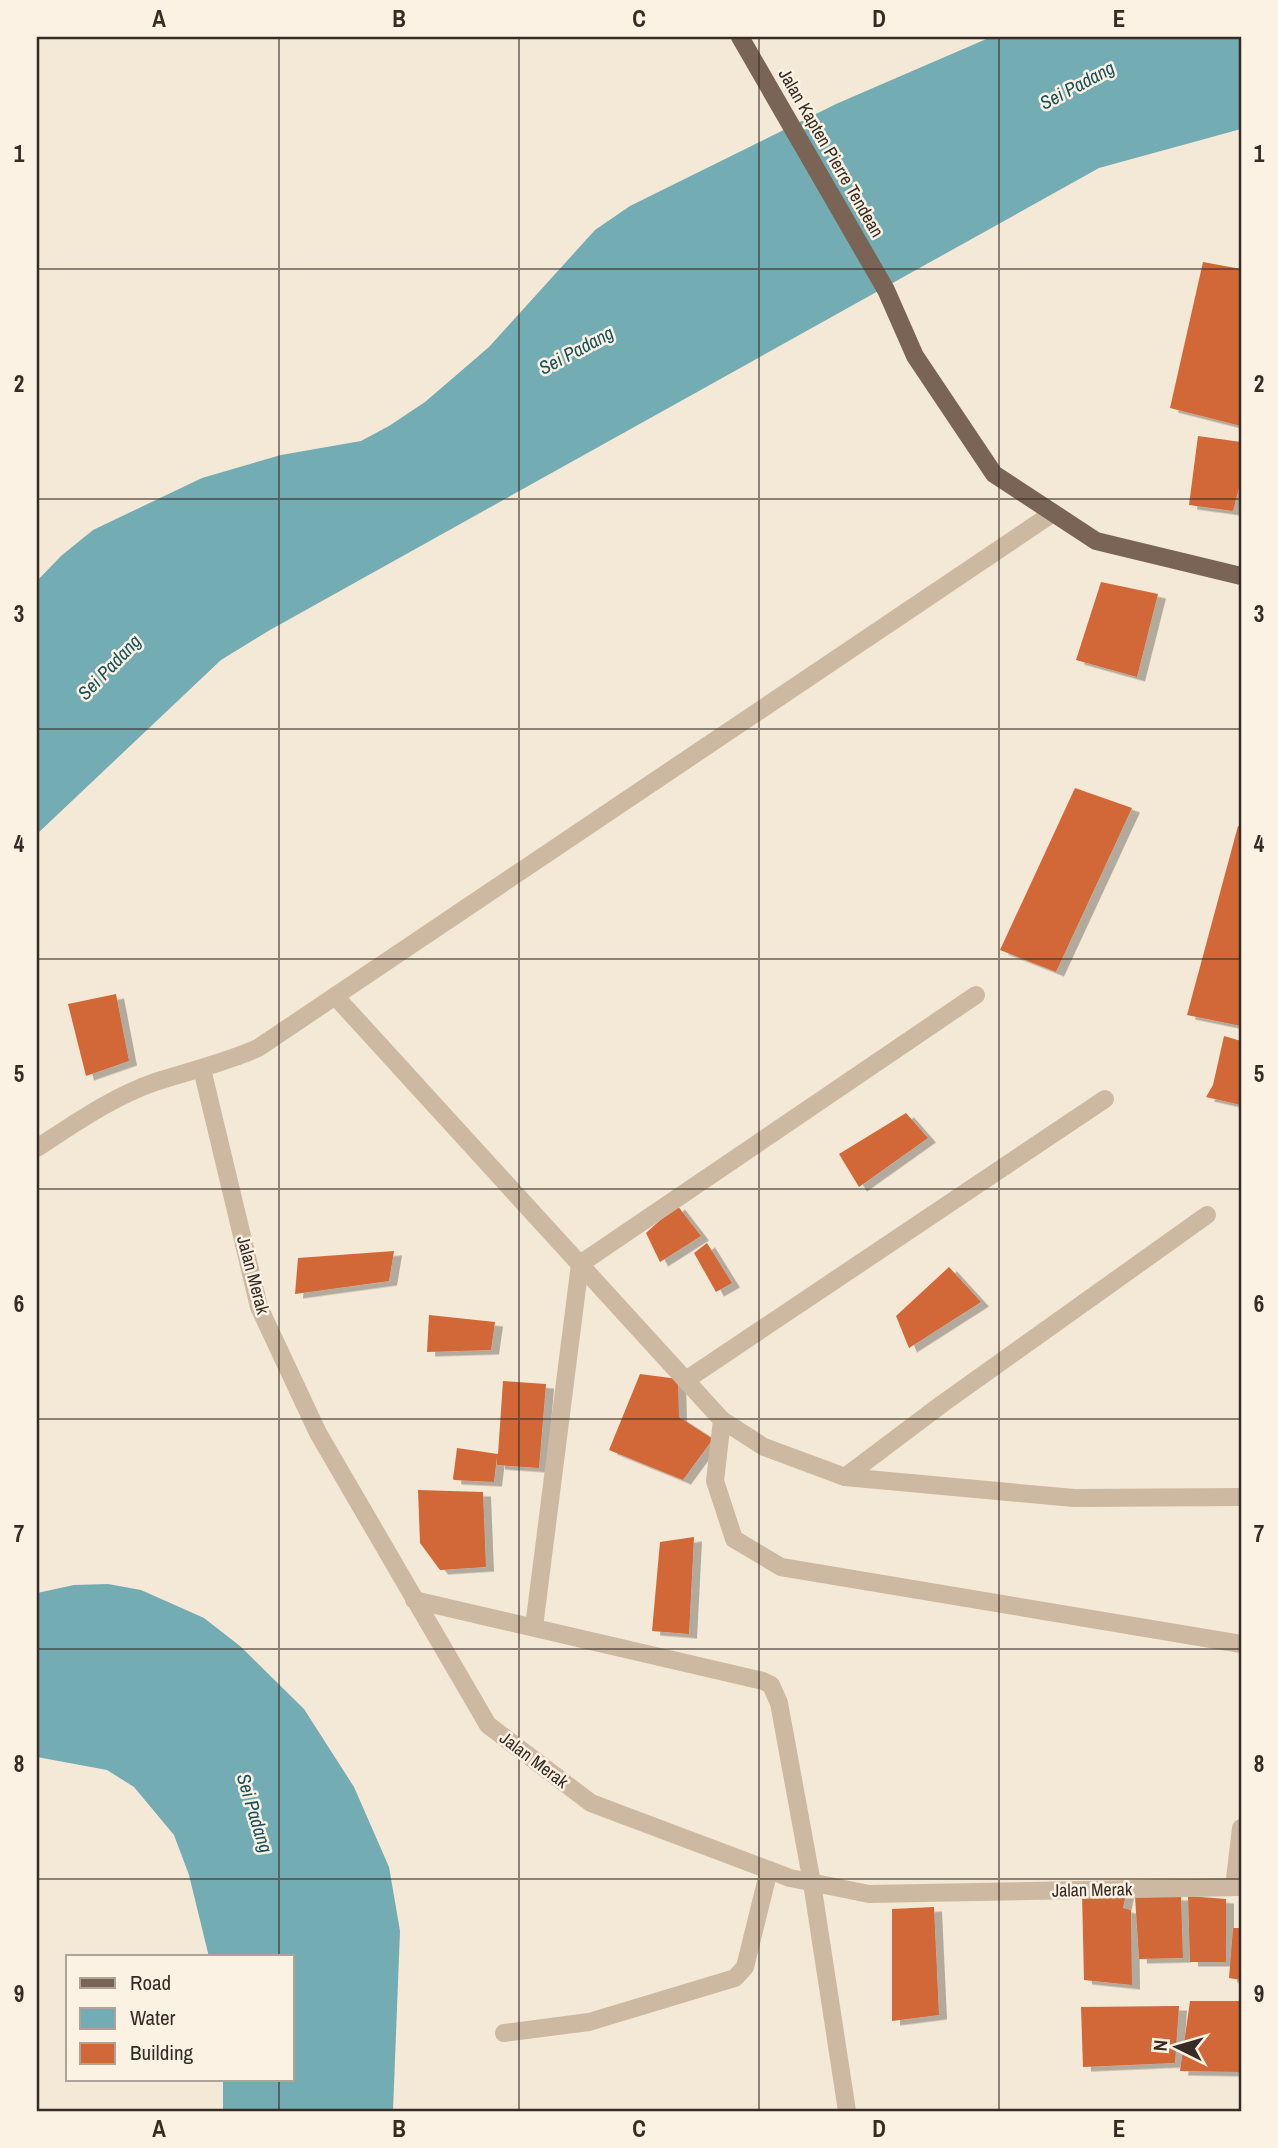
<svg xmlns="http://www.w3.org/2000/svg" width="1278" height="2148" font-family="'Archivo Narrow',sans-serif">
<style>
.water{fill:#74acb3}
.building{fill:#d26837;filter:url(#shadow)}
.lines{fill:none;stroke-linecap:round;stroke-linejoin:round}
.minor{stroke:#cdb9a2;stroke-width:18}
.major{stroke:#7a6455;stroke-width:18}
.grid{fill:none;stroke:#372c25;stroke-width:2;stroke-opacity:0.55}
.labels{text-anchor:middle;stroke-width:5;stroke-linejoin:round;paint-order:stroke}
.street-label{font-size:18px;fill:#372c25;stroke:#fbf2e4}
.water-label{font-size:19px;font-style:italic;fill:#17525c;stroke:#fbf2e4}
.neatline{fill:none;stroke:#372c25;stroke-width:2.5}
.grid-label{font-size:23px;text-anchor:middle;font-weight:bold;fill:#372c25}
</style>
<defs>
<filter id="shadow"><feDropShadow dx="8" dy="4.5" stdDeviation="0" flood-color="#0004"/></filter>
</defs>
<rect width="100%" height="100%" fill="#f4e8d7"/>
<!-- water -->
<g class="water">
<path d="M991 37H1241V129L1099 168 270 630 221 660 37 834V581L61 556 93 530 202 478 281 455 361 441 389 426 425 402 489 347 595 230 630 206 836 104Z"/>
<path d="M108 1584 141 1590 204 1618 240 1646 304 1709 354 1787 389 1867 400 1931 393 2111H223V2080H292V1957H209L189 1875 174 1835 134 1787 107 1770 37 1757V1593L74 1585Z"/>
</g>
<!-- building -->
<g class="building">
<path d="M1203 262 1241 269V426L1170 408Z"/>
<path d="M1198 436 1241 442V480L1233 511 1189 505Z"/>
<path d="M1101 582 1158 594 1137 677 1076 660Z"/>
<path d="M1075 788 1132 808 1056 972 1000 950Z"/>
<path d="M1238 826 1241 827V1026L1187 1015Z"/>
<path d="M116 994 129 1061 86 1076 68 1004Z"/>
<path d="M1224 1036 1241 1041V1105L1206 1097 1213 1085Z"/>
<path d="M906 1113 928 1138 859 1187 839 1154Z"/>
<path d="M677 1205 701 1236 660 1262 646 1233Z"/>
<path d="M707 1243 732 1283 716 1292 694 1253Z"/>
<path d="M394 1251 389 1281 295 1294 298 1258Z"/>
<path d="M949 1267 981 1302 909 1348 896 1316Z"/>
<path d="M429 1315 495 1322 491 1350 427 1352Z"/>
<path d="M640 1374 678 1379 679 1417 713 1439 683 1480 609 1450Z"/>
<path d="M503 1381 546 1384 539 1468 497 1465V1457L494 1482 454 1480 453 1479 457 1448 498 1454Z"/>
<path d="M418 1490 483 1492 486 1567 440 1570 420 1543Z"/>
<path d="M694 1537 689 1634 652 1631 660 1542Z"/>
<path d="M1082 1893 1126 1894 1123 1908 1131 1910 1132 1985 1084 1980Z"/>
<path d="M1135 1896H1181L1183 1958 1139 1959Z"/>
<path d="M1188 1896 1226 1899V1962H1190Z"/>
<path d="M934 1907 939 2015 892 2021V1909Z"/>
<path d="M1233 1928H1241V1980L1229 1978Z"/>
<path d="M1190 2001H1241V2072L1180 2071Z"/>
<path d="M1179 2006 1175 2063 1083 2067 1081 2007Z"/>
</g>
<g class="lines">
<!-- minor -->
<g class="minor">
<path d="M335 996 722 1420 764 1447 845 1477 1074 1498 1241 1497"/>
<path d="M202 1069 259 1307 318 1433 488 1725 591 1803 790 1878 869 1894 1241 1887"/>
<path d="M37 1148C74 1124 112 1097 155 1082 189 1071 224 1063 258 1048L1053 513"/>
<path d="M686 1380 1105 1099"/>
<path d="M722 1420 715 1481 734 1539 781 1567 1241 1644"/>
<path d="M845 1477 942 1404 1207 1215"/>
<path d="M414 1600 763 1681 771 1685 779 1703 812 1883 847 2111"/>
<path d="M534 1627 580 1264 976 995"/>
<path d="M1234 1887 1241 1828"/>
<path d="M504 2033 589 2022 735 1978 745 1967 769 1870"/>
</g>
<!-- major -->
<path class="major" d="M740 37 886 290 915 356 994 474 1096 541 1241 576"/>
</g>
<!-- grid -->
<path class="grid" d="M279 37V1957M519 37V2111M759 37V2111M999 37V2111M37 269H1241M37 499H1241M37 729H1241M37 959H1241M37 1189H1241M37 1419H1241M37 1649H1241M37 1879H1241M279 2080V2111"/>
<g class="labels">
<!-- street labels -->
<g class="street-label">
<text transform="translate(831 153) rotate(60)" y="6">Jalan Kapten Pierre Tendean</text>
<text transform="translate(253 1275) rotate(75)" y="6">Jalan Merak</text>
<text transform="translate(534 1760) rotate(37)" y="6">Jalan Merak</text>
<text transform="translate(1092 1890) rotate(-1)" y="6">Jalan Merak</text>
</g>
<!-- water labels -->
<g class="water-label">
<text transform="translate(1077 85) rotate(-28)" y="7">Sei Padang</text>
<text transform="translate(576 350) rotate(-28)" y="7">Sei Padang</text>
<text transform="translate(109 667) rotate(-46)" y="7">Sei Padang</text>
<text transform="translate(255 1813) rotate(73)" y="7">Sei Padang</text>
</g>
</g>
<!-- border -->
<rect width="1278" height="2148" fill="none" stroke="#fbf2e4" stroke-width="77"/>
<!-- legend -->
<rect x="66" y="1955" width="228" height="126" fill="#fbf2e4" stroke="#ada398" stroke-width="2"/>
<rect x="80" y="1978" width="35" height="10" fill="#7a6455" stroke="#ada398" stroke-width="2"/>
<text x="130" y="1990" font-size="21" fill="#372c25">Road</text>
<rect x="80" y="2008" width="35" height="21" fill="#74acb3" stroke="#ada398" stroke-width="2"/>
<text x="130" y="2025" font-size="21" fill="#372c25">Water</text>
<rect x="80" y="2043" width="35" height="21" fill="#d26837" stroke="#ada398" stroke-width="2"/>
<text x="130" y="2060" font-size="21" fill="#372c25">Building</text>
<!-- north arrow -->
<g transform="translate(1177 2047) rotate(275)" stroke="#fbf2e4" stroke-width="5" paint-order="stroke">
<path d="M0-5L12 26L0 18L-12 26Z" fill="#372c25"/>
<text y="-10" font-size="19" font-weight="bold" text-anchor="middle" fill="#372c25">N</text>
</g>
<rect x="38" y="38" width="1202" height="2072" class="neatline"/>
<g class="grid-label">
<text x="159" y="27">A</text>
<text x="399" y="27">B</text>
<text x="639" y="27">C</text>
<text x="879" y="27">D</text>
<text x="1119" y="27">E</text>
<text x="19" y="162">1</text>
<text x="1259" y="162">1</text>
<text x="19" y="392">2</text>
<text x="1259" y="392">2</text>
<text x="19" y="622">3</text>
<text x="1259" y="622">3</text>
<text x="19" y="852">4</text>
<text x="1259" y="852">4</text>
<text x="19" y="1082">5</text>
<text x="1259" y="1082">5</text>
<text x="19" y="1312">6</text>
<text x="1259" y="1312">6</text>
<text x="19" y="1542">7</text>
<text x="1259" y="1542">7</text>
<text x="19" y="1772">8</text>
<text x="1259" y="1772">8</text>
<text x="19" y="2002">9</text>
<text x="1259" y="2002">9</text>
<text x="159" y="2137">A</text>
<text x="399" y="2137">B</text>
<text x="639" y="2137">C</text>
<text x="879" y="2137">D</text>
<text x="1119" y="2137">E</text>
</g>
</svg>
